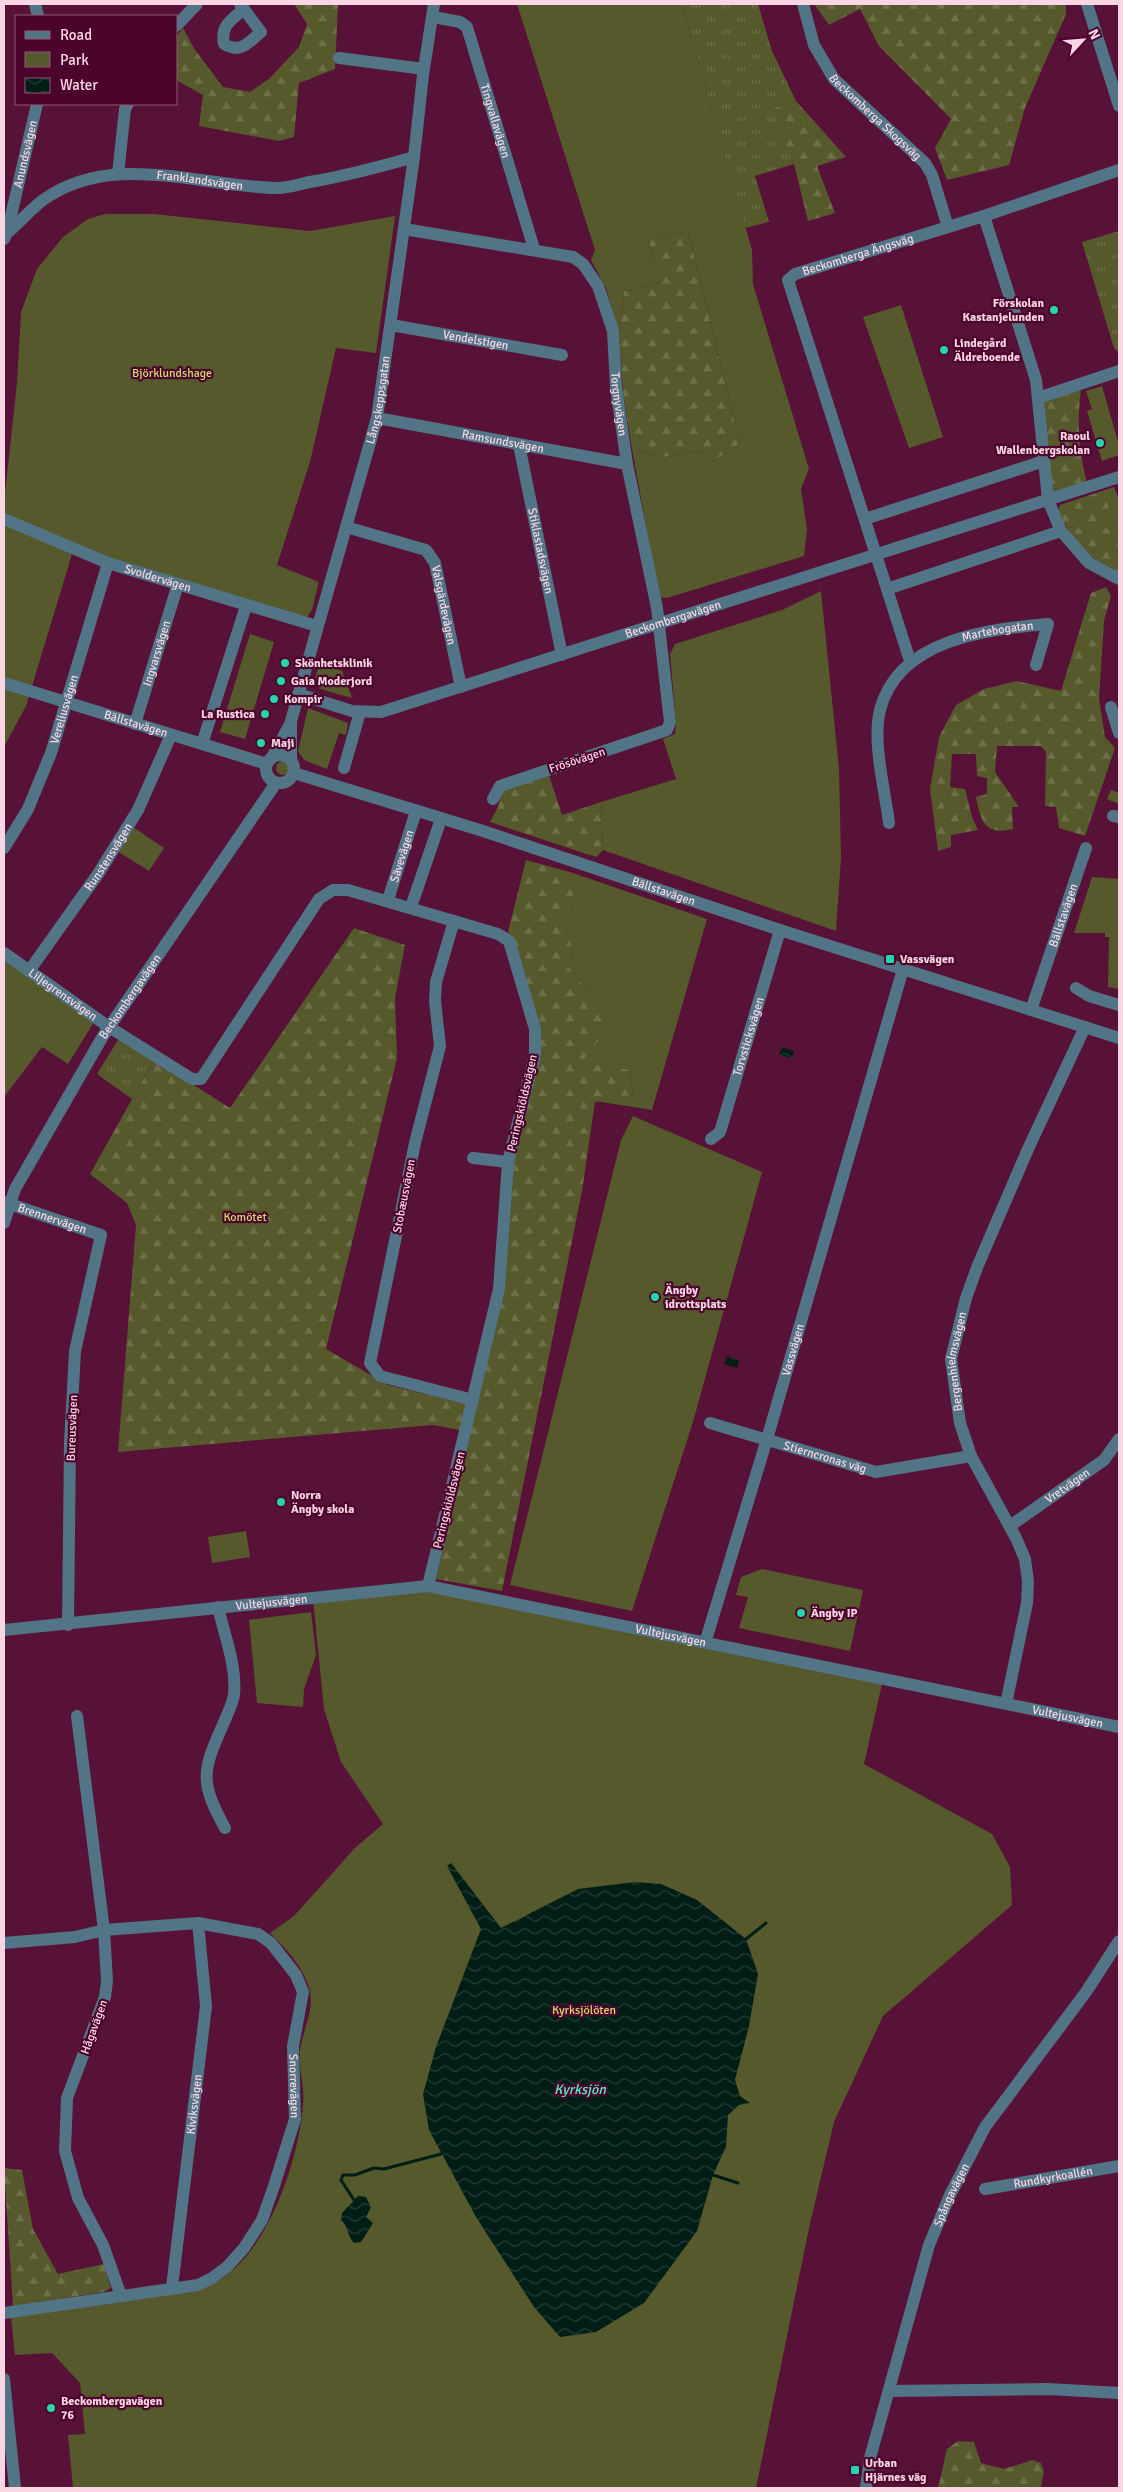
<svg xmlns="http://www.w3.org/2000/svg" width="1123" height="2492" font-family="Signika,sans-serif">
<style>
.grass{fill:url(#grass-tufts)}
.forest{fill:url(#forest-firs)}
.green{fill:#55592b}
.water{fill:url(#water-waves)}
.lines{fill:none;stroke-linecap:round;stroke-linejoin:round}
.stream{stroke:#001e16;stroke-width:3}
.minor{stroke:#517486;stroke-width:12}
.poi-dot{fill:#25d5ae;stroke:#4c042d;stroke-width:2}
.labels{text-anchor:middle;stroke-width:4.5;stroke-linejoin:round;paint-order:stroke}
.street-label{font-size:12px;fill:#fad6e4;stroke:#4c042d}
.poi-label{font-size:12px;font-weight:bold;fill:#fad6e4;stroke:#4c042d;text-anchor:start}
.park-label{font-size:12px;fill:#d4dd6c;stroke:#4c042d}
.water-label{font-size:14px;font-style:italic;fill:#58ecc6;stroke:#4c042d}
</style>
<defs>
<pattern id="grass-tufts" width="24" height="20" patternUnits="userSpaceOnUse" patternTransform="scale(1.25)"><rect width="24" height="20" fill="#55592b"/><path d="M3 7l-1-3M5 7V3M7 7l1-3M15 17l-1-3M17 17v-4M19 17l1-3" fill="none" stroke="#6e704a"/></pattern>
<pattern id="forest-firs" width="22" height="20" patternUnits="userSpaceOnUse" patternTransform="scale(1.25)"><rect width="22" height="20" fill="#55592b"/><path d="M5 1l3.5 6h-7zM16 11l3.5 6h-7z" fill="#6e704a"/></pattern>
<pattern id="water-waves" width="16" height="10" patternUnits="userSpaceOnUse" patternTransform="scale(1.25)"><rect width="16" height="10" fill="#001e16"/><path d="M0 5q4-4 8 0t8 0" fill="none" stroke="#263e38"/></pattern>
</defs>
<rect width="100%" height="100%" fill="#581237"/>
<!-- grass -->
<g class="grass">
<path d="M682 4H758L772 51 796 101 773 109 794 164 755 176 769 222 745 228Z"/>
<path d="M1119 231V353L1114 348 1082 242Z"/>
<circle cx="283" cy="768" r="7"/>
<path d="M1111 790 1119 793V804L1107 799Z"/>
<path d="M118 1040H121L154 1060 132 1099 97 1074Z"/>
</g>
<!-- forest -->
<g class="forest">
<path d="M294 4H338L335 69 299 83 294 137 279 141 199 126 203 95 176 80V37L183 28 195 50 223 87 250 92 270 78 299 47 307 24Z"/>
<path d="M814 4H1066V14L1025 108 1009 165 947 180 935 148 951 119 879 46 860 9 829 25Z"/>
<path d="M796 101 846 157 817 166 835 213 808 221 794 164 772 109Z"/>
<path d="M688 231 740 443 714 461 699 451 665 457 632 449 623 393 619 335 624 291 660 283 648 240Z"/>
<path d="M1081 388C1077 420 1078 451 1087 482L1054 493 1050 489 1043 401Z"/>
<path d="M1114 487 1119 501V575C1086 556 1075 545 1058 511L1060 505Z"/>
<path d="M1106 587 1111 596 1104 621 1099 699 1105 737 1115 748 1085 836 1059 828 1056 807 1045 806 1046 752 1041 746H997L995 772 1019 807H1012L1013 829C984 836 981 821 976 797L987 794V778L977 776 976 754H952L950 787 965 789 972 817 978 830 951 835V847L938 851 930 789 939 737 956 705 984 689 1017 681 1061 691 1091 593Z"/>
<path d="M549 775 562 815 601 802 603 850 596 857 490 822 498 807 502 790Z"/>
<path d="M526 860 573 873V906L565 926 573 950 568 966 614 1020 630 1070 633 1095 595 1102 582 1191 502 1591 436 1579 491 1339 512 1165 534 1077 531 998 508 932Z"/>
<path d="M354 928 405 945 395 998 397 1058 326 1349 388 1385 467 1404 460 1430 433 1425 118 1452 136 1225 127 1203 90 1174 154 1060 230 1108Z"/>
<path d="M4 2168 22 2170 33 2229 58 2274 104 2264 111 2288 104 2292 13 2306Z"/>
<path d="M958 2441 974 2442 981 2463 1004 2469 1033 2460 1041 2463 1044 2472 1041 2487 938 2488 947 2449Z"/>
</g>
<!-- green -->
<g class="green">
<path d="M517 4H682L752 250 753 284 809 469 801 489 807 529 804 556 667 598 659 597 632 449 665 457 699 451 714 461 740 443 688 231 648 240 660 283 624 291 619 335 606 288 591 260 595 250Z"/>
<path d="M105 214H154L310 231 395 216 376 353 336 348 310 462 277 565 319 582 312 610 307 617 72 554 26 706 4 747V502L17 383 21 312 37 269 63 237 88 219Z"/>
<path d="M901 305 943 437 909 448 863 317Z"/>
<path d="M1102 386 1119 445V455L1102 461 1087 411 1092 409 1086 391Z"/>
<path d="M1119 498V539L1107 502Z"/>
<path d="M821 591 839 769 841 857 836 931 603 850 601 802 676 779 663 739 675 734 676 722 670 654 675 644 782 610Z"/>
<path d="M250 634 274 642 245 739 220 732Z"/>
<path d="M320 663 342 671 352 698 320 689 314 681Z"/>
<path d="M308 708 348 723 346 735 339 733 327 769 304 760 298 751Z"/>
<path d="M133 827 164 848 149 871 117 851Z"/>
<path d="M573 873 707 919 652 1110 595 1101 633 1095 630 1070 581 1063 614 1020 568 966 573 950 565 926 573 906Z"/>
<path d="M1092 877 1119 879V989L1108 987 1109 937H1105V933H1074Z"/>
<path d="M4 959 94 1022 68 1064 42 1047 4 1097Z"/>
<path d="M633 1116 762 1172 693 1422 632 1611 510 1585 621 1140Z"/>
<path d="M246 1531 250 1557 212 1563 208 1537Z"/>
<path d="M762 1569 863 1590 850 1651 739 1628 748 1597 736 1595 741 1577Z"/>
<path d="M430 1591 882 1684 864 1764 992 1834 1010 1867 1012 1905 883 2016 834 2122 809 2228 756 2488H73L68 2435 85 2434 80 2383 52 2353 15 2355 11 2317 210 2285C266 2261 299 2161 303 2104 305 2086 298 2069 300 2051 302 2032 314 2012 310 1992 306 1970 286 1948 270 1933L294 1916 355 1848 383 1824 341 1762 324 1709 313 1599Z"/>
<path d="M311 1612 316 1655 304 1689 303 1707 257 1703 249 1620Z"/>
</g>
<!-- water -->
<g class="water">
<path d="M782 1047 794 1051 792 1058 779 1055Z"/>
<path d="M727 1356 739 1360 737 1368 724 1364Z"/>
<path d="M451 1863 501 1928 578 1889 635 1882 661 1884 697 1900 746 1939 758 1974 749 2026 735 2080 740 2096 750 2103 739 2105 728 2115 726 2147 713 2175 697 2231 644 2303 596 2332 560 2337 534 2307 476 2217 429 2130 423 2094 436 2047 481 1929 447 1866Z"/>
<path d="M358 2196 366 2197 371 2207 366 2217 373 2223 361 2242 354 2243C347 2236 349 2227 341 2220L342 2213Z"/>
</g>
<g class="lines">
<!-- stream -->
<g class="stream">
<path d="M746 1939 766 1923"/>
<path d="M713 2175 738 2183"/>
<path d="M354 2200 341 2180 343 2175H355L374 2168 384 2169 441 2154"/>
</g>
<!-- minor -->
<g class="minor">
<path d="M35 4 38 16"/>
<path d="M240 4 261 32C248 43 240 54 224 44 220 26 231 20 244 9"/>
<path id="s1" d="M803 4 814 45 834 79 925 163 932 175 948 227"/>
<path d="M1087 4 1119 106"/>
<path id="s2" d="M433 17 460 22 467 27 534 249"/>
<path d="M176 26 197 4"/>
<path d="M339 58 424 69"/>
<path d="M118 174 125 109 128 104"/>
<path d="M984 216 1036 380 1048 500 1061 531 1089 563 1119 579"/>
<path id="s3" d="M404 229 573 257 583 264 598 286 613 331 616 387 627 464 657 608 670 722 667 730 500 786 493 799"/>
<path id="s4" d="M7 233 37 104"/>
<path id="s5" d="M4 239 7 233C19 223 30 210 43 200 112 150 200 187 277 188 288 188 300 184 310 182 346 176 379 167 414 157"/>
<path id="s6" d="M391 325 562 355"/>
<path d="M1038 398 1119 371"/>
<path id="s7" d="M377 418 627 464"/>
<path id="s8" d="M519 445 562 655"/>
<path id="s9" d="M4 519 108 563 317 626"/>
<path d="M865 519 1044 461"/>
<path id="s10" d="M346 527 426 550 435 563 461 687"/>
<path d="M887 589 1061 531"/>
<path id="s11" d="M910 661 788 280 795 274 984 216 1119 170"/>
<path id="s12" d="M4 683 267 764"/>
<path id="s13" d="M298 694 352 711 381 712 1119 477"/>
<path d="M1111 707 1119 733"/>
<path id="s14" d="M135 724 178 584"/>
<path d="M202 744 246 606"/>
<circle cx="280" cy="769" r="14"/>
<path d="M271 759 290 724"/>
<path id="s15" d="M291 760V721L377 418 414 157 423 75 434 4"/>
<path d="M344 768 360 712"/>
<path id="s16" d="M294 773 483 831 780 930 1119 1038"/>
<path d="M1113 816 1119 817"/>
<path id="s17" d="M889 823C885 790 872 742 880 710 898 639 988 629 1048 624L1036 665"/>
<path id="s18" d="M4 848 28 809 51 753 108 563"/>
<path id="s19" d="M388 900 416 811"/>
<path d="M411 907 441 819"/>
<path d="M454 921 436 982 435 1001 440 1046 415 1143 370 1363 380 1376 473 1400"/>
<path id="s20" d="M4 953 109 1027 192 1079H201L319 899 333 890H348L498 934 509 941 535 1029V1055L508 1162 499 1289 428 1586"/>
<path id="s21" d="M29 971 98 874 138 810 171 735"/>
<path d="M1076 988 1089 996 1119 1005"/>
<path id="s22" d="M1031 1010 1086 848"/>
<path id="s23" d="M711 1139 720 1132 780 930"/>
<path d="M473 1158 508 1162"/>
<path id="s24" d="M4 1202 101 1235 75 1351 70 1443 68 1625"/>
<path id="s25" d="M4 1223 15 1189 103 1036 276 783"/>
<path id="s26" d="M710 1423 876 1472 971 1456"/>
<path id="s27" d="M1010 1526 1104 1460 1119 1439"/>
<path d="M218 1607C224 1634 237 1666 234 1695 232 1706 226 1717 222 1727 201 1773 201 1784 225 1828"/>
<path id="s28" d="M4 1630 428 1586 1119 1727"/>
<path id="s29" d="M705 1643 767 1439 903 969"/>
<path id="s30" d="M1006 1704 1027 1603 1028 1581 1025 1559 1016 1538 971 1456 960 1423 951 1359 966 1298 978 1265 1028 1149 1085 1027"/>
<path d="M77 1716 104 1930 107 1981 105 1997 67 2098 65 2151 78 2198 103 2245 121 2296"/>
<path id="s31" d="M4 1943 75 1937 104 1930 198 1923 258 1934 271 1943 296 1975 303 1992 293 2046 295 2119 274 2186 262 2220 244 2248 227 2267 212 2278 198 2285 4 2313"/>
<path id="s32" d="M985 2189 1119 2166"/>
<path id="s33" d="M172 2287 206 2006 198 1923"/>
<path d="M4 2379 15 2488"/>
<path d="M889 2391 1048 2389 1119 2393"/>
<path id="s34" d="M866 2488 870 2458 929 2245 950 2195 985 2127 1086 1992 1119 1941"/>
</g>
</g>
<!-- markers -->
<g class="poi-dot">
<circle cx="1054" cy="310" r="5"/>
<circle cx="944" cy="350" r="5"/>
<circle cx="1100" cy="443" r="5"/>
<circle cx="285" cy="663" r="5"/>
<circle cx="281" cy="681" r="5"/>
<circle cx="274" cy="699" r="5"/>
<circle cx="265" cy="714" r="5"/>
<circle cx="261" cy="743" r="5"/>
<rect x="885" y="954" width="10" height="10" rx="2.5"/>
<circle cx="655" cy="1297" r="5"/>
<circle cx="281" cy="1502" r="5"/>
<circle cx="801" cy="1613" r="5"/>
<circle cx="51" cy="2408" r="5"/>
<rect x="850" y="2465" width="10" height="10" rx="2.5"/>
</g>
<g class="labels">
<!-- street labels -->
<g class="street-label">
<text dy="4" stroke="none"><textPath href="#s1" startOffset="138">Beckomberga Skogsväg</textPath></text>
<text dy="4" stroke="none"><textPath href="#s2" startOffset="134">Tingvallavägen</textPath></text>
<text dy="4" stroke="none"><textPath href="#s4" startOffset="81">Anundsvägen</textPath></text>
<text dy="4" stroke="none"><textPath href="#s5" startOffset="218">Franklandsvägen</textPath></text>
<text dy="4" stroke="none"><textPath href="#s11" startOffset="475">Beckomberga Ängsväg</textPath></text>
<text dy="4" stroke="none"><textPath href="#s6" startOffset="86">Vendelstigen</textPath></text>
<text dy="4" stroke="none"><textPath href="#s15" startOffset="372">Långskeppsgatan</textPath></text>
<text dy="4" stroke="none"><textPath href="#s3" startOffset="331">Torgnyvägen</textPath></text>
<text dy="4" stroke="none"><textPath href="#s7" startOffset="128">Ramsundsvägen</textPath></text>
<text dy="4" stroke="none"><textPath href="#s8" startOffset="108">Stiklastadsvägen</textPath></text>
<text dy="4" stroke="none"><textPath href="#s9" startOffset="165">Svoldervägen</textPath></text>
<text dy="4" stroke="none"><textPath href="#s10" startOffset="142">Valsgärdevägen</textPath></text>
<text dy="4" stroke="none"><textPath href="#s13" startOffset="392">Beckombergavägen</textPath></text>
<text dy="4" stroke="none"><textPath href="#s17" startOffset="265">Martebogatan</textPath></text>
<text dy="4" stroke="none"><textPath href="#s14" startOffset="74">Ingvarsvägen</textPath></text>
<text dy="4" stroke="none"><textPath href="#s18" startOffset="152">Vereliusvägen</textPath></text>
<text dy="4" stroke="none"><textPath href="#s12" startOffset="138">Bällstavägen</textPath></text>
<text transform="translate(577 760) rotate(-18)" y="4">Frösövägen</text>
<text dy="4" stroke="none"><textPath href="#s19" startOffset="46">Sävevägen</textPath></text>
<text dy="4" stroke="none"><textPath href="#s21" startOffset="139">Runstensvägen</textPath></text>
<text dy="4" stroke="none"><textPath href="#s16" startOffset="388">Bällstavägen</textPath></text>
<text dy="4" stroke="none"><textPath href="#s22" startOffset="100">Bällstavägen</textPath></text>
<text dy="4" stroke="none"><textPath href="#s20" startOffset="72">Liljegrensvägen</textPath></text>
<text dy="4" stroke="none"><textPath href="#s25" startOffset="260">Beckombergavägen</textPath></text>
<text dy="4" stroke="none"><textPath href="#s23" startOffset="111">Torvsticksvägen</textPath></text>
<text transform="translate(522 1103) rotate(-77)" y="4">Peringskiöldsvägen</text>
<text transform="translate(404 1196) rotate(-79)" y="4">Stobæusvägen</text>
<text dy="4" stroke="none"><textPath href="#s24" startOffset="51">Brennervägen</textPath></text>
<text dy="4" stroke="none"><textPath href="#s29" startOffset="306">Vassvägen</textPath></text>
<text dy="4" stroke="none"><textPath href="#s30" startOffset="361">Bergenhielmsvägen</textPath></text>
<text transform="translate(72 1428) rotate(-88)" y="4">Bureusvägen</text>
<text dy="4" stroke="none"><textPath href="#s26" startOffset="120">Stierncronas väg</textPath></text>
<text dy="4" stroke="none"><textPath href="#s27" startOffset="70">Vretvägen</textPath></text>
<text transform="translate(449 1500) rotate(-76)" y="4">Peringskiöldsvägen</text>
<text dy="4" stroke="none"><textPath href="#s28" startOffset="269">Vultejusvägen</textPath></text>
<text dy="4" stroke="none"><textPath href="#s28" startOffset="674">Vultejusvägen</textPath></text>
<text dy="4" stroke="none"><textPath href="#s28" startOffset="1079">Vultejusvägen</textPath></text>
<text transform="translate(94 2027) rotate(-70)" y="4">Hågavägen</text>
<text dy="4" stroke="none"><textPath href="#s31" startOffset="426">Snorrevägen</textPath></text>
<text dy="4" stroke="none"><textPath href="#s33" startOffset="184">Kiviksvägen</textPath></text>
<text dy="4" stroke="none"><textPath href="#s32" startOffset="69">Rundkyrkoallén</textPath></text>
<text dy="4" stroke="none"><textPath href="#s34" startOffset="306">Spångavägen</textPath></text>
</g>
<!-- poi labels -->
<g class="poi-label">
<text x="1044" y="307" text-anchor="end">Förskolan<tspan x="1044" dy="14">Kastanjelunden</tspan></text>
<text x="954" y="347">Lindegård<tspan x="954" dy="14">Äldreboende</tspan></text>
<text x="1090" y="440" text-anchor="end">Raoul<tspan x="1090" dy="14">Wallenbergskolan</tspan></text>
<text x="295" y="667">Skönhetsklinik</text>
<text x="291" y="685">Gaia Moderjord</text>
<text x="284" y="703">Kompir</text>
<text x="255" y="718" text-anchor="end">La Rustica</text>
<text x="271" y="747">Maji</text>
<text x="900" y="963">Vassvägen</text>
<text x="665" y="1294">Ängby<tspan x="665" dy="14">idrottsplats</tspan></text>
<text x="291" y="1499">Norra<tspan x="291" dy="14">Ängby skola</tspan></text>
<text x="811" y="1617">Ängby IP</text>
<text x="61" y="2405">Beckombergavägen<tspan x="61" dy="14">76</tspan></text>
<text x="865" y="2467">Urban<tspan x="865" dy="14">Hjärnes väg</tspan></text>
</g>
<!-- park labels -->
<g class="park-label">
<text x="172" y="377">Björklundshage</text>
<text x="245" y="1221">Komötet</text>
<text x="584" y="2014">Kyrksjölöten</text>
</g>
<!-- water labels -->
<g class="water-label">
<text x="580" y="2094">Kyrksjön</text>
</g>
</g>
<!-- border -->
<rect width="1123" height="2492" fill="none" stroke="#fad6e4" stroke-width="10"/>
<!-- legend -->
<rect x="15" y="15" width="162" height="90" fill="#4c042d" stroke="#925876"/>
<rect x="25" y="31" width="25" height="8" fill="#517486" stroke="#925876"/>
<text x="60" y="40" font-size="15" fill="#fad6e4">Road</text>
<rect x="25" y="52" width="25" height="15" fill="#55592b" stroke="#925876"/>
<text x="60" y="65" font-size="15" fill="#fad6e4">Park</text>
<rect x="25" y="78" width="25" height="15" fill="url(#water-waves)" stroke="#925876"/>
<text x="60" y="90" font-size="15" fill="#fad6e4">Water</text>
<!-- north arrow -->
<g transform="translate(1083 40) rotate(64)" stroke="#4c042d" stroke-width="4" paint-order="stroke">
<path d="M0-4L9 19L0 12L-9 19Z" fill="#fad6e4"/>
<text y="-8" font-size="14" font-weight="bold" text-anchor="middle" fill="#fad6e4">N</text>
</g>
</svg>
